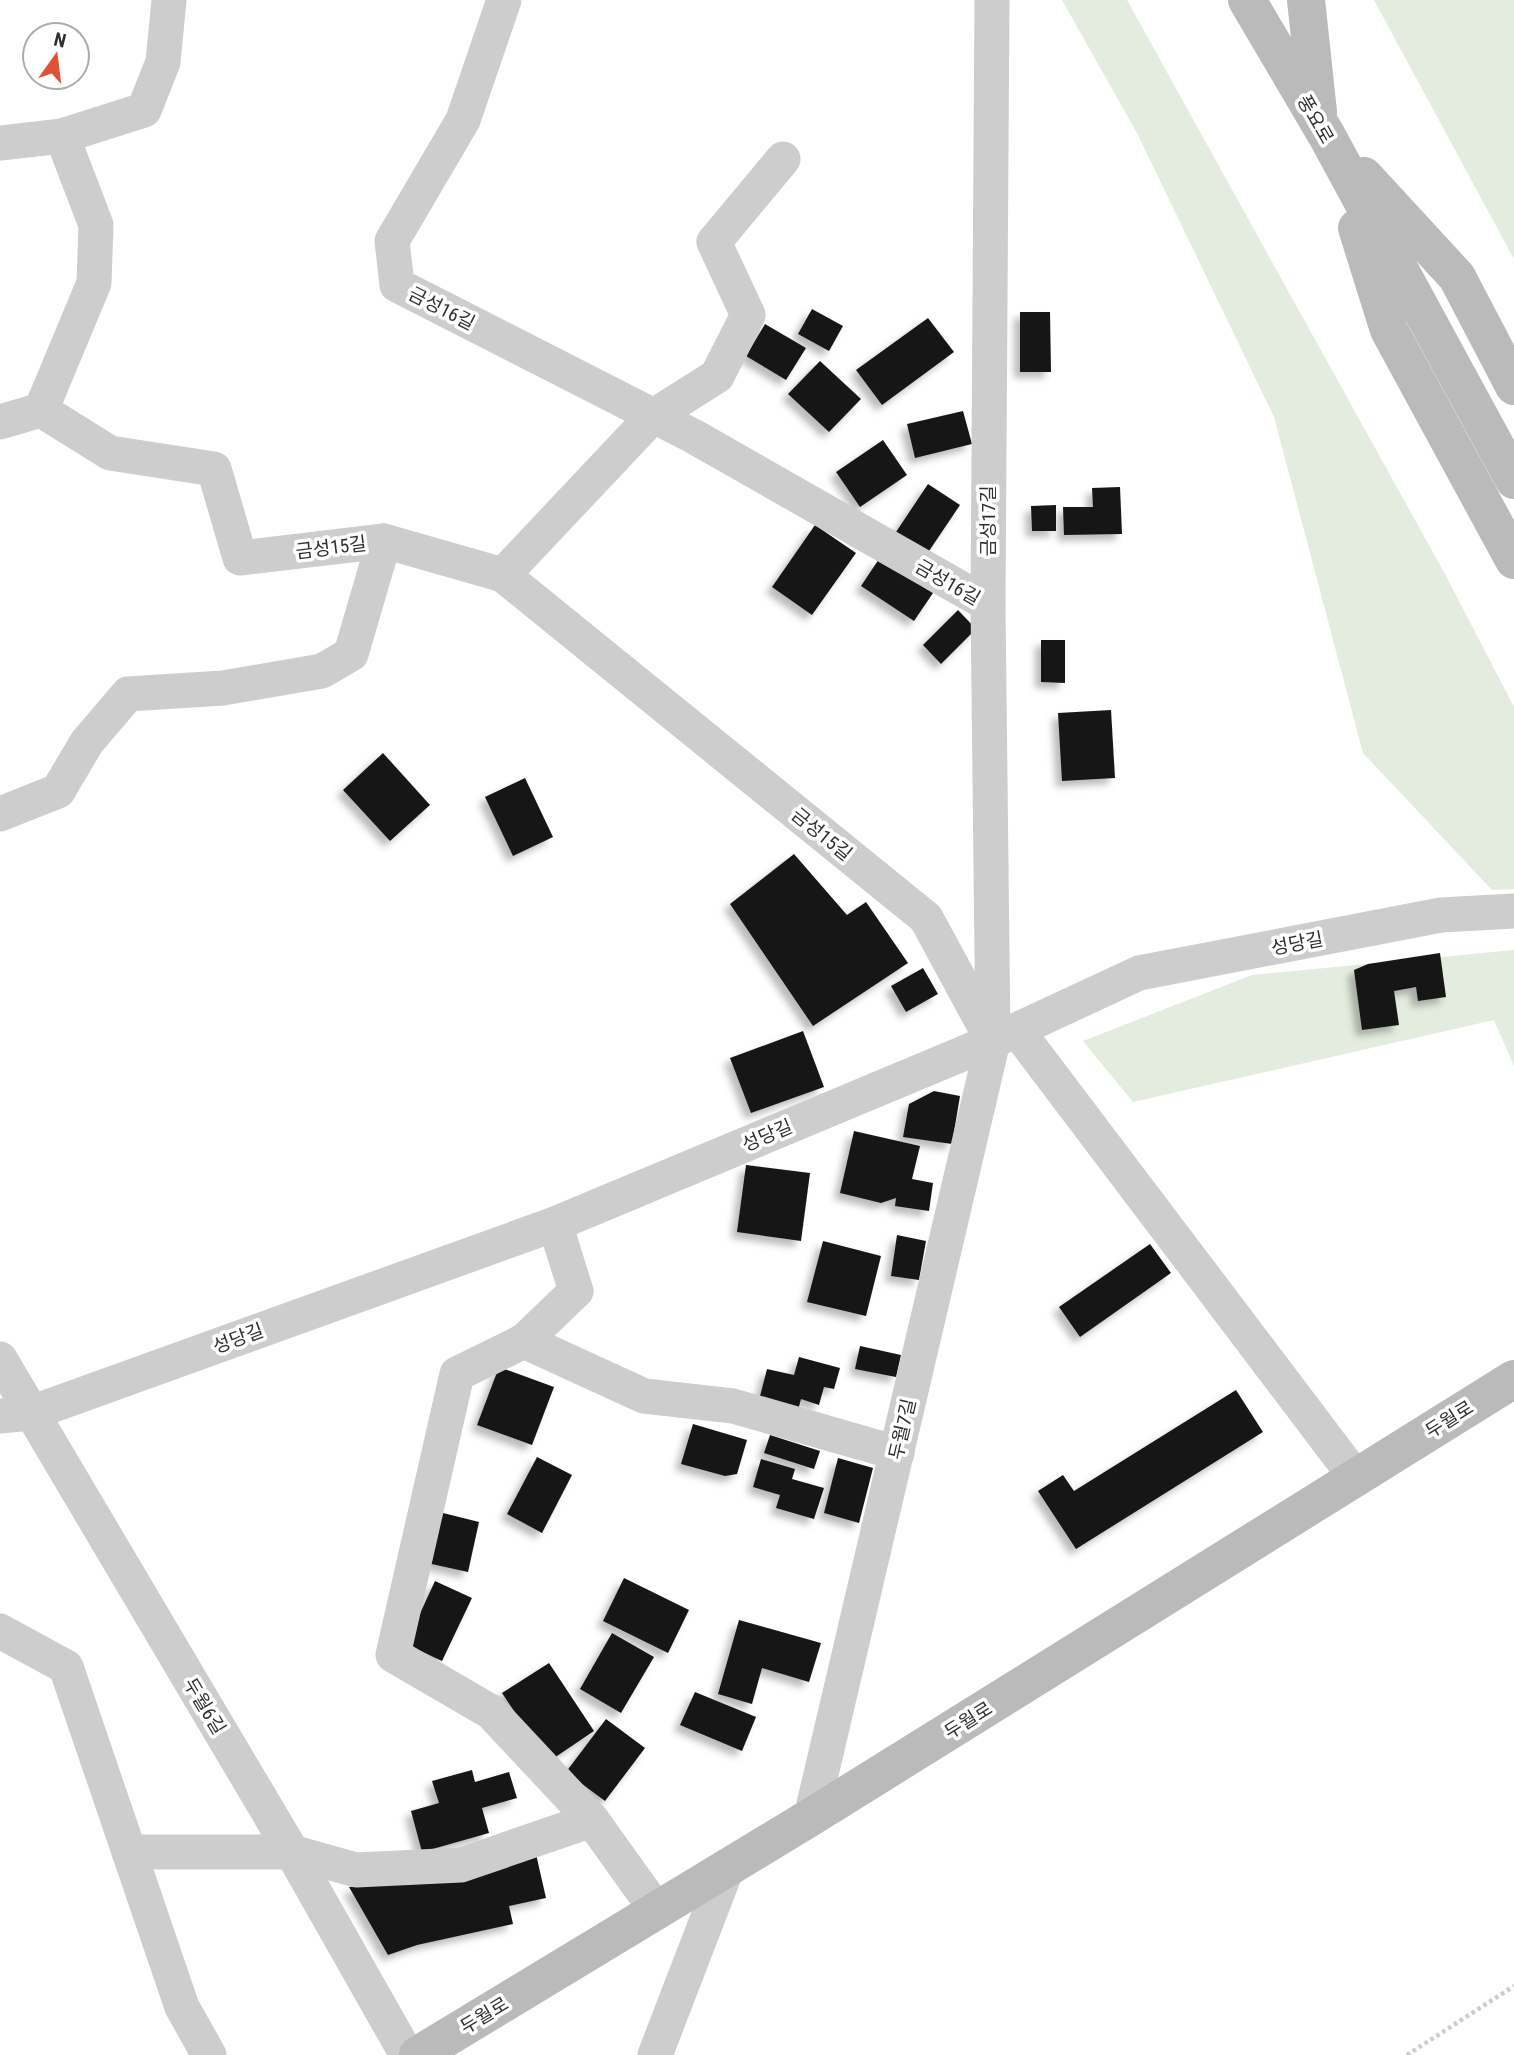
<svg xmlns="http://www.w3.org/2000/svg" width="1514" height="2055" font-family="'Roboto Condensed','Noto Sans KR',sans-serif">
<style>
.green{fill:#e3ecde}
.building{fill:#171717;filter:url(#shadow)}
.lines{fill:none;stroke-linecap:round;stroke-linejoin:round}
.path{stroke:#cdcdcd;stroke-width:4.5;stroke-dasharray:3.5 3.5;stroke-linecap:butt}
.minor{stroke:#cdcdcd;stroke-width:35}
.secondary{stroke:#bababa;stroke-width:38}
.labels{text-anchor:middle;stroke-width:7;stroke-linejoin:round;paint-order:stroke}
.street-label{font-size:19px;fill:#303030;stroke:#fff}
</style>
<defs>
<filter id="shadow"><feDropShadow dx="-6" dy="6" stdDeviation="3.5" flood-color="#0004"/></filter>
</defs>
<rect width="100%" height="100%" fill="#fff"/>
<!-- green -->
<g class="green">
<path d="M1062 0H1127L1446 576 1514 707V889L1492 890 1363 753 1274 417 1138 135Z"/>
<path d="M1374 0H1514V259Z"/>
<path d="M1514 950V1066L1494 1020 1133 1102 1083 1041 1252 975Z"/>
</g>
<!-- building -->
<g class="building">
<path d="M812 309 843 326 829 351 798 334Z"/>
<path d="M1020 312H1050L1051 372H1020Z"/>
<path d="M928 318 954 352 882 405 856 370Z"/>
<path d="M765 324 806 348 786 380 746 356Z"/>
<path d="M820 361 861 399 829 432 788 394Z"/>
<path d="M963 411 972 444 915 458 907 424Z"/>
<path d="M883 440 907 475 860 507 836 472Z"/>
<path d="M928 484 960 505 925 557 894 535Z"/>
<path d="M1120 487 1122 534 1064 535 1063 507H1093L1092 488Z"/>
<path d="M1056 505V531H1032L1031 506Z"/>
<path d="M815 525 856 553 812 615 772 587Z"/>
<path d="M879 559 933 593 914 621 861 586Z"/>
<path d="M958 610 976 629 941 664 923 645Z"/>
<path d="M1041 640H1065V683L1041 682Z"/>
<path d="M1111 710 1115 778 1062 781 1058 713Z"/>
<path d="M383 753 430 805 390 841 343 790Z"/>
<path d="M525 778 553 837 513 856 485 797Z"/>
<path d="M794 854 847 915 866 902 908 963 813 1026 730 904Z"/>
<path d="M1440 953 1446 997 1418 1001 1416 987 1394 991 1399 1025 1362 1030 1354 970 1368 964Z"/>
<path d="M923 968 938 994 906 1012 891 986Z"/>
<path d="M803 1031 824 1087 751 1113 730 1058Z"/>
<path d="M934 1091 960 1096 952 1144 903 1137 909 1104Z"/>
<path d="M854 1131 920 1146 912 1179 933 1183 929 1211 895 1206 896 1198 881 1203 840 1193Z"/>
<path d="M746 1165 810 1173 801 1241 737 1232Z"/>
<path d="M897 1235 926 1241 919 1280 891 1276Z"/>
<path d="M823 1241 881 1256 866 1316 807 1302Z"/>
<path d="M1150 1244 1171 1273 1080 1337 1059 1307Z"/>
<path d="M860 1346 901 1355 896 1377 855 1369Z"/>
<path d="M799 1357 840 1368 834 1389 824 1387 819 1405 801 1399 797 1414 758 1404 767 1369 794 1375Z"/>
<path d="M499 1367 554 1387 532 1445 477 1425Z"/>
<path d="M1236 1390 1263 1432 1076 1549 1038 1491 1063 1475 1074 1491Z"/>
<path d="M693 1424 747 1440 737 1474 725 1476 681 1464Z"/>
<path d="M770 1435 820 1451 814 1469 764 1453Z"/>
<path d="M537 1457 572 1475 542 1533 507 1514Z"/>
<path d="M838 1458 873 1468 859 1523 824 1513Z"/>
<path d="M761 1459 795 1469 792 1479 824 1488 814 1519 776 1508 780 1495 753 1487Z"/>
<path d="M439 1512 479 1522 468 1572 427 1563Z"/>
<path d="M624 1578 689 1610 668 1653 603 1621Z"/>
<path d="M435 1581 472 1598 442 1661 406 1644Z"/>
<path d="M739 1620 821 1643 809 1682 762 1668 752 1704 718 1694Z"/>
<path d="M612 1633 654 1657 621 1713 580 1689Z"/>
<path d="M549 1663 594 1731 548 1762 502 1693Z"/>
<path d="M695 1692 756 1717 742 1751 680 1725Z"/>
<path d="M606 1719 645 1748 605 1801 566 1772Z"/>
<path d="M472 1770 475 1782 509 1772 517 1798 482 1808 489 1833 422 1852 411 1811 439 1803 432 1781Z"/>
<path d="M536 1854 546 1898 509 1906 513 1924 417 1945 388 1955 349 1887 403 1884Z"/>
</g>
<g class="lines">
<!-- path -->
<path class="path" d="M1407 2055 1514 1986"/>
<!-- minor -->
<g class="minor">
<path d="M504 0 463 120 392 241 397 285 693 436 988 604"/>
<path d="M62 136 96 225 94 283 41 410 110 453 214 469 240 558 384 541 503 575 926 918 991 1038"/>
<path d="M0 143 62 136 144 110 163 62 169 0"/>
<path d="M0 422 41 410"/>
<path d="M503 575 652 417 717 376 748 315 714 242 783 159"/>
<path d="M0 814 58 791 87 742 128 694 223 688 322 671 351 654 384 541"/>
<path d="M1017 1030 1356 1478"/>
<path d="M524 1341 576 1291 555 1224"/>
<path d="M0 1359 292 1852 407 2055"/>
<path d="M0 1416 31 1413 555 1224 993 1041 1139 973 1441 915 1514 911"/>
<path d="M0 1631 66 1667 182 2007 209 2055"/>
<path d="M811 1817 993 1041 988 604 992 0"/>
<path d="M129 1852H292L356 1870 461 1865 592 1820"/>
<path d="M657 1911 592 1820 491 1712 393 1655 457 1374 524 1341 644 1396 733 1406 897 1453"/>
<path d="M655 2055 727 1868"/>
</g>
<!-- secondary -->
<g class="secondary">
<path d="M1247 0 1327 136 1514 480"/>
<path d="M1306 0 1318 112"/>
<path d="M1364 176 1457 277 1514 386"/>
<path d="M1357 228 1389 330 1514 560"/>
<path d="M418 2055 811 1817 1514 1379"/>
</g>
</g>
<g class="labels">
<!-- street labels -->
<g class="street-label">
<text transform="translate(1316 119) rotate(60)" y="7">풍요로</text>
<text transform="translate(442 308) rotate(27)" y="7">금성16길</text>
<text transform="translate(988 521) rotate(-90)" y="7">금성17길</text>
<text transform="translate(331 547) rotate(-7)" y="7">금성15길</text>
<text transform="translate(948 582) rotate(30)" y="7">금성16길</text>
<text transform="translate(822 834) rotate(39)" y="7">금성15길</text>
<text transform="translate(1297 943) rotate(-11)" y="7">성당길</text>
<text transform="translate(767 1135) rotate(-23)" y="7">성당길</text>
<text transform="translate(238 1338) rotate(-20)" y="7">성당길</text>
<text transform="translate(1449 1419) rotate(-32)" y="7">두월로</text>
<text transform="translate(902 1429) rotate(-77)" y="7">두월7길</text>
<text transform="translate(205 1706) rotate(59)" y="7">두월6길</text>
<text transform="translate(968 1720) rotate(-32)" y="7">두월로</text>
<text transform="translate(484 2015) rotate(-31)" y="7">두월로</text>
</g>
</g>
<!-- north arrow -->
<g transform="translate(56 56) rotate(14)"><circle r="33" fill="#ffffff" stroke="#acacac" stroke-width="2"/>
<path d="M0-5L12 26L0 18L-12 26Z" fill="#e15138"/>
<text y="-10" font-size="19" font-weight="bold" text-anchor="middle" fill="#303030">N</text>
</g>
</svg>
